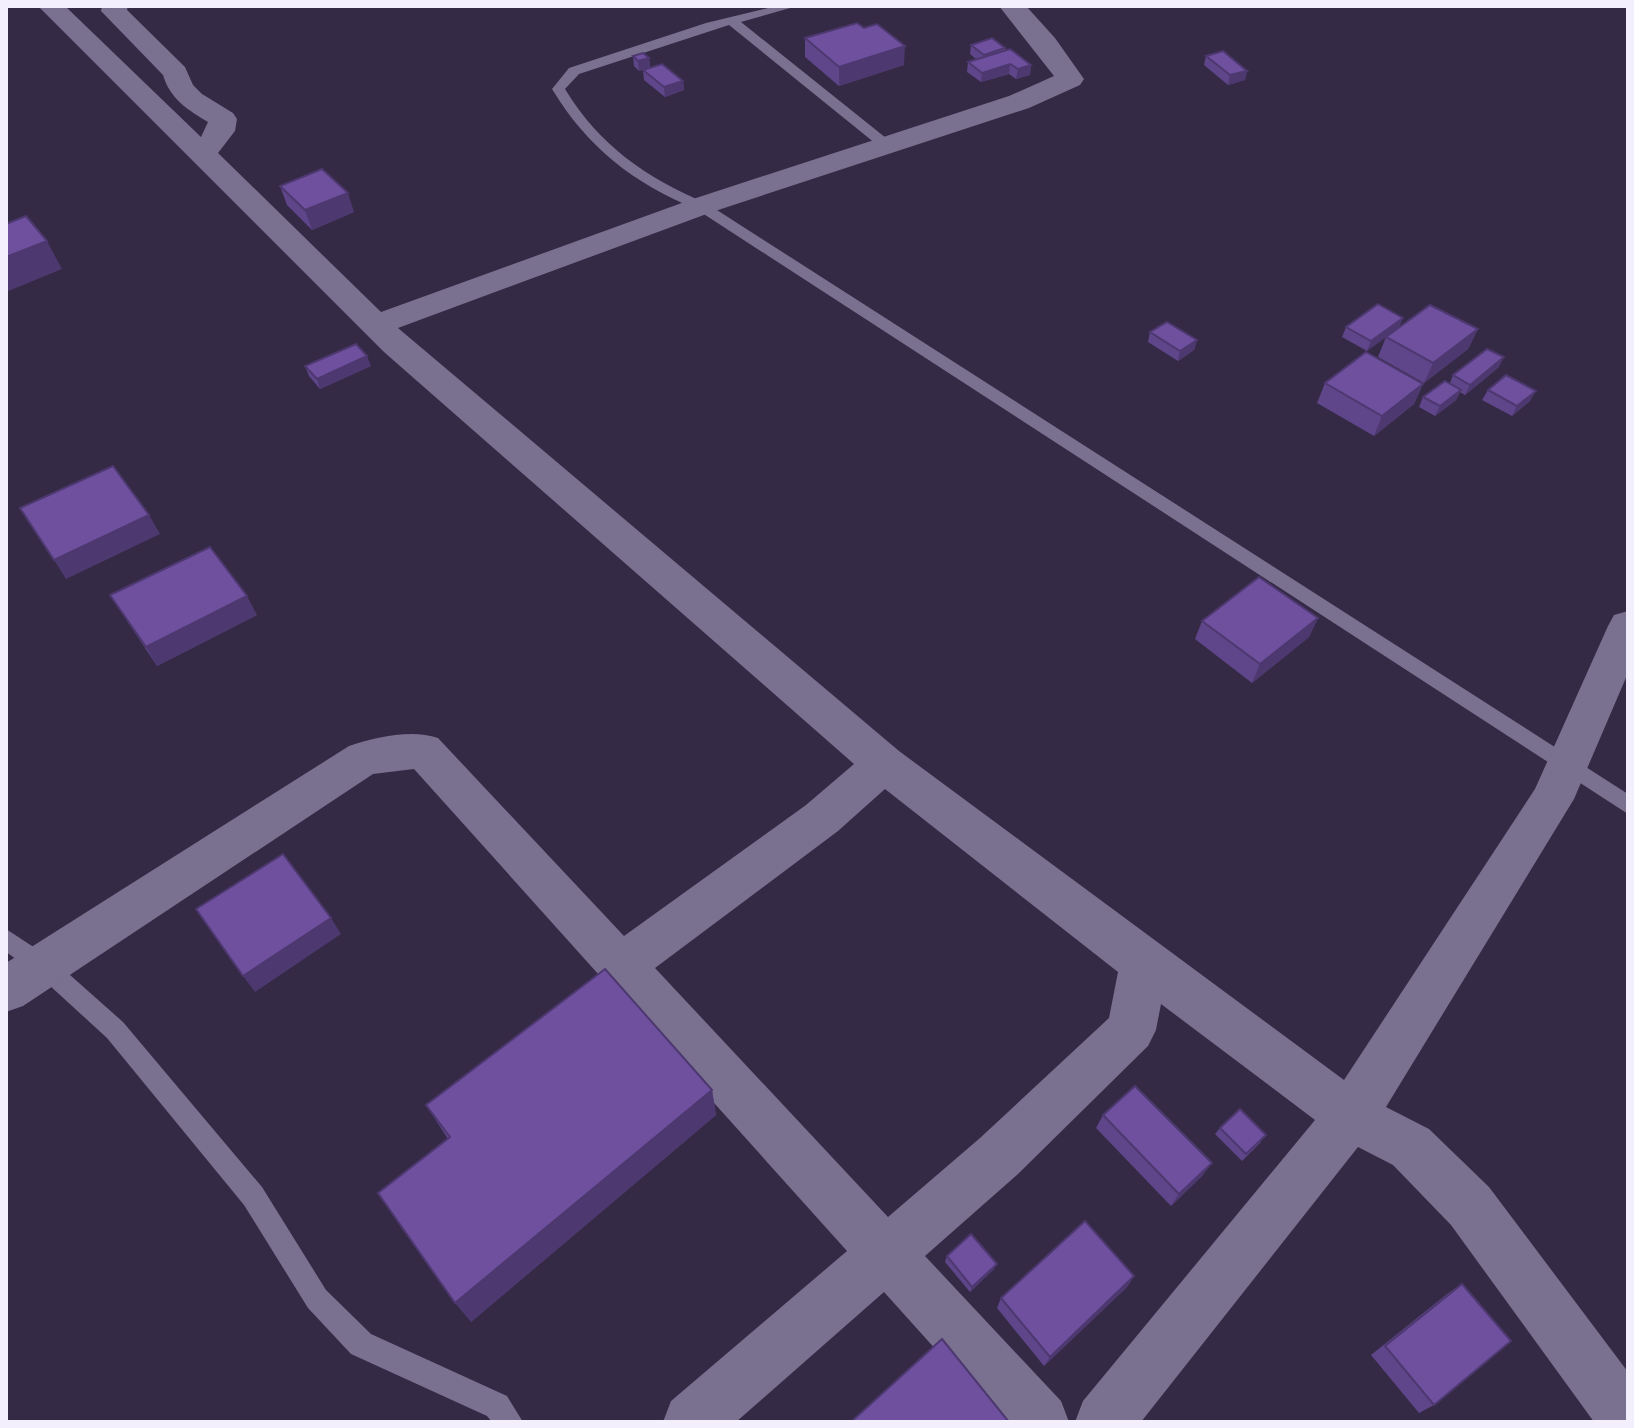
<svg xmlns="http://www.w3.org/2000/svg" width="1634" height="1428" font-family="Signika,sans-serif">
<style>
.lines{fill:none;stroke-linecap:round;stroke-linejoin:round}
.lane{fill:#7a708f;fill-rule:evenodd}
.street{fill:#7a708f;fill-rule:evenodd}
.wall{fill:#5f4589}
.shaded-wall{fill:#4d386f}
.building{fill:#6e509f;stroke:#4d386f;stroke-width:2}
</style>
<rect width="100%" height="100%" fill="#342a45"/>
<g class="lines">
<!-- lane -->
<g class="lane">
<path d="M776 6H797L741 22 891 142V148H881L729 25 579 74 565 89C599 145 646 178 706 203L1628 794V814L696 209C633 183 587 147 552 89L569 68 706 23Z"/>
<path d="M6 929 52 959 123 1022 262 1187 326 1290 371 1334 507 1396 523 1422H492L487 1416 351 1354 308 1308 244 1205 107 1038 36 973 6 952Z"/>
</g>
<!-- street -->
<path class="street" d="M38 6H65L201 137 208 122C188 110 170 99 163 75L101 11 102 6H128L127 10 185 67 193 85 202 94 233 113 237 119 235 131 218 153 381 312 690 200 1009 96 1054 76 999 6H1026L1055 38 1084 79 1080 85 1029 108 712 212 398 328 899 751 1344 1080 1535 789 1608 626 1614 615 1628 611V673L1574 799 1386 1107 1429 1129 1489 1187 1628 1372V1422H1594L1451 1225 1393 1165 1358 1147 1141 1422H1075L1083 1401 1315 1120 1161 1004 1156 1030 1148 1046 1018 1174 925 1256 1061 1401 1069 1422H1001L884 1292 736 1422H663L671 1401 847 1251 414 769 373 774 23 1006 6 1012V963L349 746C375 737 412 729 438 738L624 936 806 805 854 764 384 352ZM885 789 1118 972 1109 1018 980 1138 888 1217 655 968 838 831Z"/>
</g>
<!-- wall -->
<g class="wall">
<path d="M805 38 904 65 839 86 805 57Z"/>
<path d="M971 45 1005 48V50L1031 65 1030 75 1016 79 1009 74 981 82 967 72 968 62 976 59 970 54Z"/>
<path d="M633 56 649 58 650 67 639 71 634 66Z"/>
<path d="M1206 56 1247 71 1245 80 1228 85 1204 65Z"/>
<path d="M643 70 683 81 684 90 665 97 644 80Z"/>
<path d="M280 186 354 212 312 230 287 205Z"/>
<path d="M1403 318 1367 351 1342 337 1346 327Z"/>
<path d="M1478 329 1468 349 1424 383 1378 357 1386 337Z"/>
<path d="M1150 332 1197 340 1194 350 1178 361 1148 342Z"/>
<path d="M305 366H371L320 389 309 376Z"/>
<path d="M1499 367 1465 395 1460 392 1456 400 1435 416 1419 407 1423 397 1450 383 1453 375Z"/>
<path d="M1325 383 1423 384 1414 404 1374 436 1317 403Z"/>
<path d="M1488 390 1530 401 1512 416 1482 400Z"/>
<path d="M110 595 257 615 157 666Z"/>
<path d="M1318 618 1309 637 1252 683 1195 639 1202 621Z"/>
<path d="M712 1090 716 1115 471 1322 448 1139 426 1105Z"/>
<path d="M1103 1115 1203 1175 1171 1206 1096 1128Z"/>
<path d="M1220 1128 1261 1142 1242 1161 1215 1134Z"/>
<path d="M947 1256 994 1269 970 1292 945 1262Z"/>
<path d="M1134 1276 1127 1287 1044 1366 997 1308 1001 1298Z"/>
<path d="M1462 1284 1434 1405 1419 1413 1371 1355 1447 1294Z"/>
</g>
<!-- shaded-wall -->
<g class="shaded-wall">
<path d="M905 46 904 65 839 86V67Z"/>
<path d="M649 58 650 67 639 71 638 61Z"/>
<path d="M1010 64 1009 74 981 82 982 73Z"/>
<path d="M1031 65 1030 75 1016 79 1018 69Z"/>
<path d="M1247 71 1245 80 1228 85 1230 75Z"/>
<path d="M683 81 684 90 665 97 664 87Z"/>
<path d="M348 193 354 212 312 230 305 210Z"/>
<path d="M47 241 62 269 6 292V257Z"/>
<path d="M1403 318 1399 328 1367 351 1371 341Z"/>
<path d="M1478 329 1468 349 1424 383 1433 363Z"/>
<path d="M1197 340 1194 350 1178 361 1180 351Z"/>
<path d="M367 356 371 366 320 389 317 379Z"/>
<path d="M1504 357 1499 367 1465 395 1470 385Z"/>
<path d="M1423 384 1414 404 1374 436 1382 416Z"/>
<path d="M1461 390 1456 400 1435 416 1440 406Z"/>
<path d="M1536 391 1530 401 1512 416 1517 406Z"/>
<path d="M149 515 160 534 66 579 54 560Z"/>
<path d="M247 596 257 615 157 666 146 647Z"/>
<path d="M1318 618 1309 637 1252 683 1260 664Z"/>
<path d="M331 918 341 934 255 992 243 976Z"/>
<path d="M712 1090 716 1115 471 1322 455 1303Z"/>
<path d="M1212 1163 1203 1175 1171 1206 1179 1194Z"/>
<path d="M997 1264 994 1269 970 1292 972 1287Z"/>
<path d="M1134 1276 1127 1287 1044 1366 1050 1357Z"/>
</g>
<!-- building -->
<g class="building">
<path d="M857 23 864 28 877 24 905 46 839 67 805 38Z"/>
<path d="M992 38 1005 48 984 55 971 45Z"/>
<path d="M1010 49 1031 65 1018 69 1010 64 982 73 968 62Z"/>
<path d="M1223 51 1247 71 1230 75 1206 56Z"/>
<path d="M643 53 649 58 638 61 633 56Z"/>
<path d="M662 64 683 81 664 87 643 70Z"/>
<path d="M322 169 348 193 305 210 280 186Z"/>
<path d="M26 216 47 241 6 257V224Z"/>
<path d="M1378 304 1403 318 1371 341 1346 327Z"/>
<path d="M1430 305 1478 329 1433 363 1386 337Z"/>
<path d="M1167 322 1197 340 1180 351 1150 332Z"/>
<path d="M356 344 367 356 317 379 305 366Z"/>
<path d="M1487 349 1504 357 1470 385 1453 375Z"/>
<path d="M1366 352 1423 384 1382 416 1325 383Z"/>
<path d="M1506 375 1536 391 1517 406 1488 390Z"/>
<path d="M1445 381 1461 390 1440 406 1423 397Z"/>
<path d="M113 466 149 515 54 560 20 508Z"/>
<path d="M210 547 247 596 146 647 110 595Z"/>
<path d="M1259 577 1318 618 1260 664 1202 621Z"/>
<path d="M283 854 331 918 243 976 196 909Z"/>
<path d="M605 969 712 1090 455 1303 378 1193 450 1137 426 1105Z"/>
<path d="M1135 1086 1212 1163 1179 1194 1103 1115Z"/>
<path d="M1240 1109 1266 1135 1246 1154 1220 1128Z"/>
<path d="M1085 1221 1134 1276 1050 1357 1001 1298Z"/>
<path d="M971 1234 997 1264 972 1287 947 1256Z"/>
<path d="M1462 1284 1511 1341 1434 1405 1385 1346Z"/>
<path d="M942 1339 1009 1422H851Z"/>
</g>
<!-- border -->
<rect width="1634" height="1428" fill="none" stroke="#f4effd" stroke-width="16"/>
</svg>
